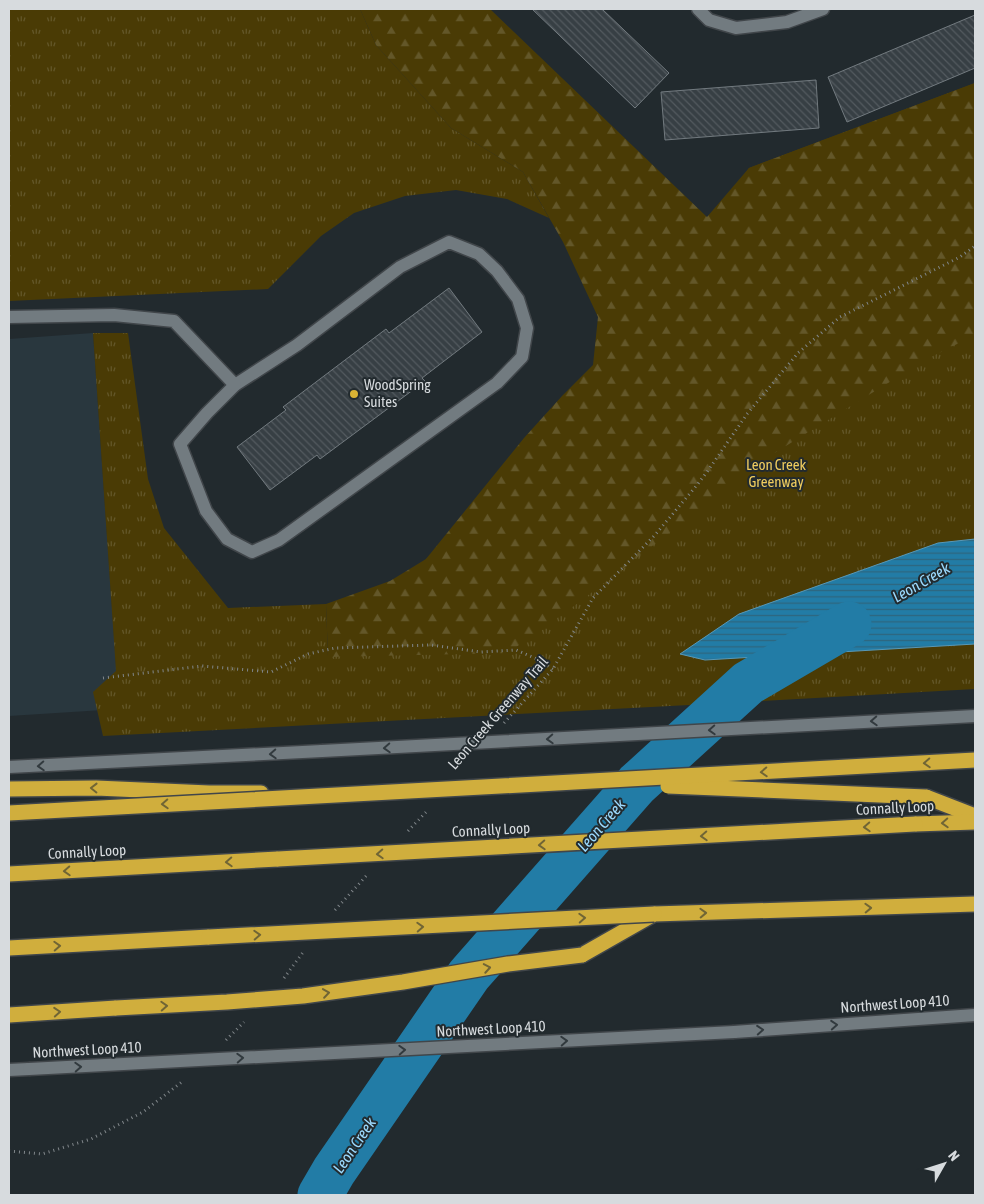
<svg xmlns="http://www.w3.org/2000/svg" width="984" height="1204" font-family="'Asap Condensed',sans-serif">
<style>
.built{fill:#29373e}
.grass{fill:url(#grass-tufts)}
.forest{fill:url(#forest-firs)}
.water{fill:url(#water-rules);stroke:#5898b7}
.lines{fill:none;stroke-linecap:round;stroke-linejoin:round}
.river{stroke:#227ca6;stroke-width:45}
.building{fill:url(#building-back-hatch);stroke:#727a7f}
.service-casing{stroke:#41464a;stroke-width:15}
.secondary-casing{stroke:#41464a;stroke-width:15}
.motorway-casing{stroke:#41464a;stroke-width:18}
.path{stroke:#81878b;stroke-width:3;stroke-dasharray:1 4;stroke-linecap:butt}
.service{stroke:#727b80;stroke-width:12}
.secondary{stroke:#727b80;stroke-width:12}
.motorway{stroke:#d0ae3d;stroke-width:15}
.secondary-bridge-casing{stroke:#41464a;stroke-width:15;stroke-linecap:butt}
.motorway-bridge-casing{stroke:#41464a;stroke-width:18;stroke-linecap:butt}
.secondary-bridge{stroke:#727b80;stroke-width:12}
.motorway-bridge{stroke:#d0ae3d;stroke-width:15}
.oneway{stroke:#323a3e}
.oneway2{stroke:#706535}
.poi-dot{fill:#d9b334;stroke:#222a2e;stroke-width:2}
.labels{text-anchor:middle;stroke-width:4;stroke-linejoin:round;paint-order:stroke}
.poi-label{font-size:15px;fill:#d7dbde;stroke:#222a2e;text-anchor:start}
.park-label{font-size:15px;fill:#efcc5e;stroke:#222a2e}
.street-label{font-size:15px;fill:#d7dbde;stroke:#222a2e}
.water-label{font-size:16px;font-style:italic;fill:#9cdafe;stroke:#222a2e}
</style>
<defs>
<pattern id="grass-tufts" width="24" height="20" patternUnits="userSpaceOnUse" patternTransform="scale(1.25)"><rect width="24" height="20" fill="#4a3b05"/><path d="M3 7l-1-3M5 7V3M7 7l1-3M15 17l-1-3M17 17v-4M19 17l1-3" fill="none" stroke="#635729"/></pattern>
<pattern id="forest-firs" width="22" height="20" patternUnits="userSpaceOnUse" patternTransform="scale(1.25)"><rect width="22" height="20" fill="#4a3b05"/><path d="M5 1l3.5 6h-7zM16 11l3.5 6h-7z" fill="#635729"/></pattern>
<pattern id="water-rules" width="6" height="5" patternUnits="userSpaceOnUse" patternTransform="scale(1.25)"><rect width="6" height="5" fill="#227ca6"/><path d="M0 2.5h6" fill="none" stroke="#2e657e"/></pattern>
<pattern id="building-back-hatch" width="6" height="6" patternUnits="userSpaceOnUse" patternTransform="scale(1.25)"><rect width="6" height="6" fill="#373f44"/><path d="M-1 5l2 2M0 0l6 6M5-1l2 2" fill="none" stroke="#535a5f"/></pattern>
</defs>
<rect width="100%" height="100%" fill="#222a2e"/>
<!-- built -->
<path class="built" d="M93 333 119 709 9 716V339Z"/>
<!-- grass -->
<g class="grass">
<path d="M9 9H360L376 45 451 128 523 172 549 218 507 199 456 190 405 196 354 213 321 236 268 289 9 301Z"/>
<path d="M975 83V689L746 702 103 736 93 692 116 671 93 333H128L148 479 164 528 228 608 326 604 328 657 590 396 749 168Z"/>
</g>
<!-- forest -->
<path class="forest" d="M360 9H490L707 217 749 168 975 83V335L927 359 768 457 578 603 508 653 328 657 326 604 390 581 426 559 524 438 562 396 593 365 598 317 563 242 523 172 451 128 376 45Z"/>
<!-- water -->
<path class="water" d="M975 539V644L705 660 680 654 739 614 938 543Z"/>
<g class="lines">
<!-- river -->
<path class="river" d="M320 1195 334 1171 469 975 637 784 748 683 849 624"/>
</g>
<!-- building -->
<g class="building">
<path d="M532 9H602L669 73 635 108Z"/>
<path d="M975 15V68L847 122 828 77Z"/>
<path d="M816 80 819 128 665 140 661 92Z"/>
<path d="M449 288 482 332 422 378 425 381 320 459 317 455 270 490 237 447 286 410 283 407 386 329 389 333Z"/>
</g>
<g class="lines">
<defs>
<g id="service">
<path d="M698 9 709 20 736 28 787 22 823 9"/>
<path d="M449 242 479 254 497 271 518 299 527 328 522 357 497 383 279 540 252 552 227 539 206 511 180 444 207 413 235 385 297 345 400 267Z"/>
<path d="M9 317 114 315 174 321 235 385"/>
</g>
<g id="secondary">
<path d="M9 767 322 751"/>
<path d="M734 1032 975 1015"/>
<path d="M9 1070 29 1069"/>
</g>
<g id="motorway">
<path d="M9 789 96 788 209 793H261"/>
<path d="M926 797 975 816"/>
<path d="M915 824 975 822"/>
<path d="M9 874 278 859"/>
<path d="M9 948 209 937"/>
<path d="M582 955 654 914 975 904"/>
<path d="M9 1015 116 1008"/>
</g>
</defs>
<!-- service casing -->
<use href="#service" class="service-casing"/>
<!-- secondary casing -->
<use href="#secondary" class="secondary-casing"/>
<!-- motorway casing -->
<use href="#motorway" class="motorway-casing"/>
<!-- path -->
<g class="path">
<path d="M103 678 202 666 271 672 308 654 335 648 431 645 481 652 516 650 539 660 553 669"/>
<path d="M504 723 553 669 593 598 655 535 697 485 707 472 747 414 798 353 840 317 960 257 975 246"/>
<path d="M408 831 428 810"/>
<path d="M335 910 368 874"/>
<path d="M284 978 304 951"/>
<path d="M226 1040 244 1022"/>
<path d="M9 1151 42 1154 91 1139 143 1112 183 1081"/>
</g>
<!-- service -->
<use href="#service" class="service"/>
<!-- secondary -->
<use href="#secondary" class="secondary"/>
<!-- motorway -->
<use href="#motorway" class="motorway"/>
<defs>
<g id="secondary-bridge">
<path d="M322 751 975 716"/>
<path d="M29 1069 734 1032"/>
</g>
<g id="motorway-bridge">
<path d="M668 786 926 797"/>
<path d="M9 813 975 760"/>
<path d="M278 859 915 824"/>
<path d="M209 937 654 914"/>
<path d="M116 1008 227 1002 303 996 403 982 508 964 582 955"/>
</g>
</defs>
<!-- secondary-bridge casing -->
<use href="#secondary-bridge" class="secondary-bridge-casing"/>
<!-- motorway-bridge casing -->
<use href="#motorway-bridge" class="motorway-bridge-casing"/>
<!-- secondary-bridge -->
<use href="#secondary-bridge" class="secondary-bridge"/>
<!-- motorway-bridge -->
<use href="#motorway-bridge" class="motorway-bridge"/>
</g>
<!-- one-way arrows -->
<defs><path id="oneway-chevron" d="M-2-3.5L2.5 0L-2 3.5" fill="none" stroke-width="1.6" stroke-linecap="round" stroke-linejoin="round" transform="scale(1.25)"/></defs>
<g class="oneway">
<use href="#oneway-chevron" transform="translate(874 721) rotate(177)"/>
<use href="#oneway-chevron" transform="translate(712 730) rotate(177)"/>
<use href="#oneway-chevron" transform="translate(550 739) rotate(177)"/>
<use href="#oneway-chevron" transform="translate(387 748) rotate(177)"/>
<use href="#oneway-chevron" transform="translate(273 754) rotate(177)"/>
<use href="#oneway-chevron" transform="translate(41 766) rotate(177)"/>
<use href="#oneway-chevron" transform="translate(834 1025) rotate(-4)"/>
<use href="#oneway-chevron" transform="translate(760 1030) rotate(-4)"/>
<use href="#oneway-chevron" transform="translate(564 1041) rotate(-3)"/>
<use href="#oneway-chevron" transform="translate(402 1050) rotate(-3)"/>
<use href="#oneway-chevron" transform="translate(240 1058) rotate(-3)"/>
<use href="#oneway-chevron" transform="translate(78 1067) rotate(-3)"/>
</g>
<g class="oneway2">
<use href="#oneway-chevron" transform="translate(927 763) rotate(177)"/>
<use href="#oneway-chevron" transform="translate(764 772) rotate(177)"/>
<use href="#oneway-chevron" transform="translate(94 788) rotate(-179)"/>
<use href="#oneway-chevron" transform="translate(165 804) rotate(177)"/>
<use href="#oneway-chevron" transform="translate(945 823) rotate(177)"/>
<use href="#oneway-chevron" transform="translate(867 827) rotate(177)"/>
<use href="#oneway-chevron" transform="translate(704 836) rotate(177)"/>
<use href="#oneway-chevron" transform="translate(542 845) rotate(177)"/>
<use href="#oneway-chevron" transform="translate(380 854) rotate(177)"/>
<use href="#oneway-chevron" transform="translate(229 862) rotate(177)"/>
<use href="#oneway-chevron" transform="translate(67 871) rotate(177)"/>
<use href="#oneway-chevron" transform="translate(868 908) rotate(-2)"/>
<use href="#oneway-chevron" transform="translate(703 913) rotate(-2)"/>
<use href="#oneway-chevron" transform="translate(582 918) rotate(-3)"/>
<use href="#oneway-chevron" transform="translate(420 927) rotate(-3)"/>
<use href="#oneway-chevron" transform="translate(257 935) rotate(-3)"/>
<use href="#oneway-chevron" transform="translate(57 946) rotate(-3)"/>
<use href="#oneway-chevron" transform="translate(487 968) rotate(-10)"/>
<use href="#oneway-chevron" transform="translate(326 993) rotate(-8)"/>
<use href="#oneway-chevron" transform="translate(164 1006) rotate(-3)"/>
<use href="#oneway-chevron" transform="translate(57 1012) rotate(-4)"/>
</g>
<!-- markers -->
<circle class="poi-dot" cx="354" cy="394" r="5"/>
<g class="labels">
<!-- poi labels -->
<g class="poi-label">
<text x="364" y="390">WoodSpring<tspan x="364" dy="17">Suites</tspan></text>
</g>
<!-- park labels -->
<g class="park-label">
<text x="776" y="470">Leon Creek<tspan x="776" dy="17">Greenway</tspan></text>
</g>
<!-- street labels -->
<g class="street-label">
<text transform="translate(498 713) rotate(-49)" y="5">Leon Creek Greenway Trail</text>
<text transform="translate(895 808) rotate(-3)" y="5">Connally Loop</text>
<text transform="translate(491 830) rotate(-3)" y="5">Connally Loop</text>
<text transform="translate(87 852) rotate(-3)" y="5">Connally Loop</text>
<text transform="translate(895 1004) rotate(-4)" y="5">Northwest Loop 410</text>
<text transform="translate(491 1029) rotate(-3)" y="5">Northwest Loop 410</text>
<text transform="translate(87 1050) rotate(-3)" y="5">Northwest Loop 410</text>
</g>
<!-- water labels -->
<g class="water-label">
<text transform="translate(921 582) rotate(-30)" y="6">Leon Creek</text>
<text transform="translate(601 825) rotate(-49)" y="6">Leon Creek</text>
<text transform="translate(354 1145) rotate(-56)" y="6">Leon Creek</text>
</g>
</g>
<!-- border -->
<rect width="984" height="1204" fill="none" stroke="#d7dbde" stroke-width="20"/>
<!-- north arrow -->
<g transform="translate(944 1164) rotate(51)" stroke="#222a2e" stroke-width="4" paint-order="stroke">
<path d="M0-4L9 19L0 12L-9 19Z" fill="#d7dbde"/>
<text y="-8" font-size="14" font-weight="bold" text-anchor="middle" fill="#d7dbde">N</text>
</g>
</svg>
